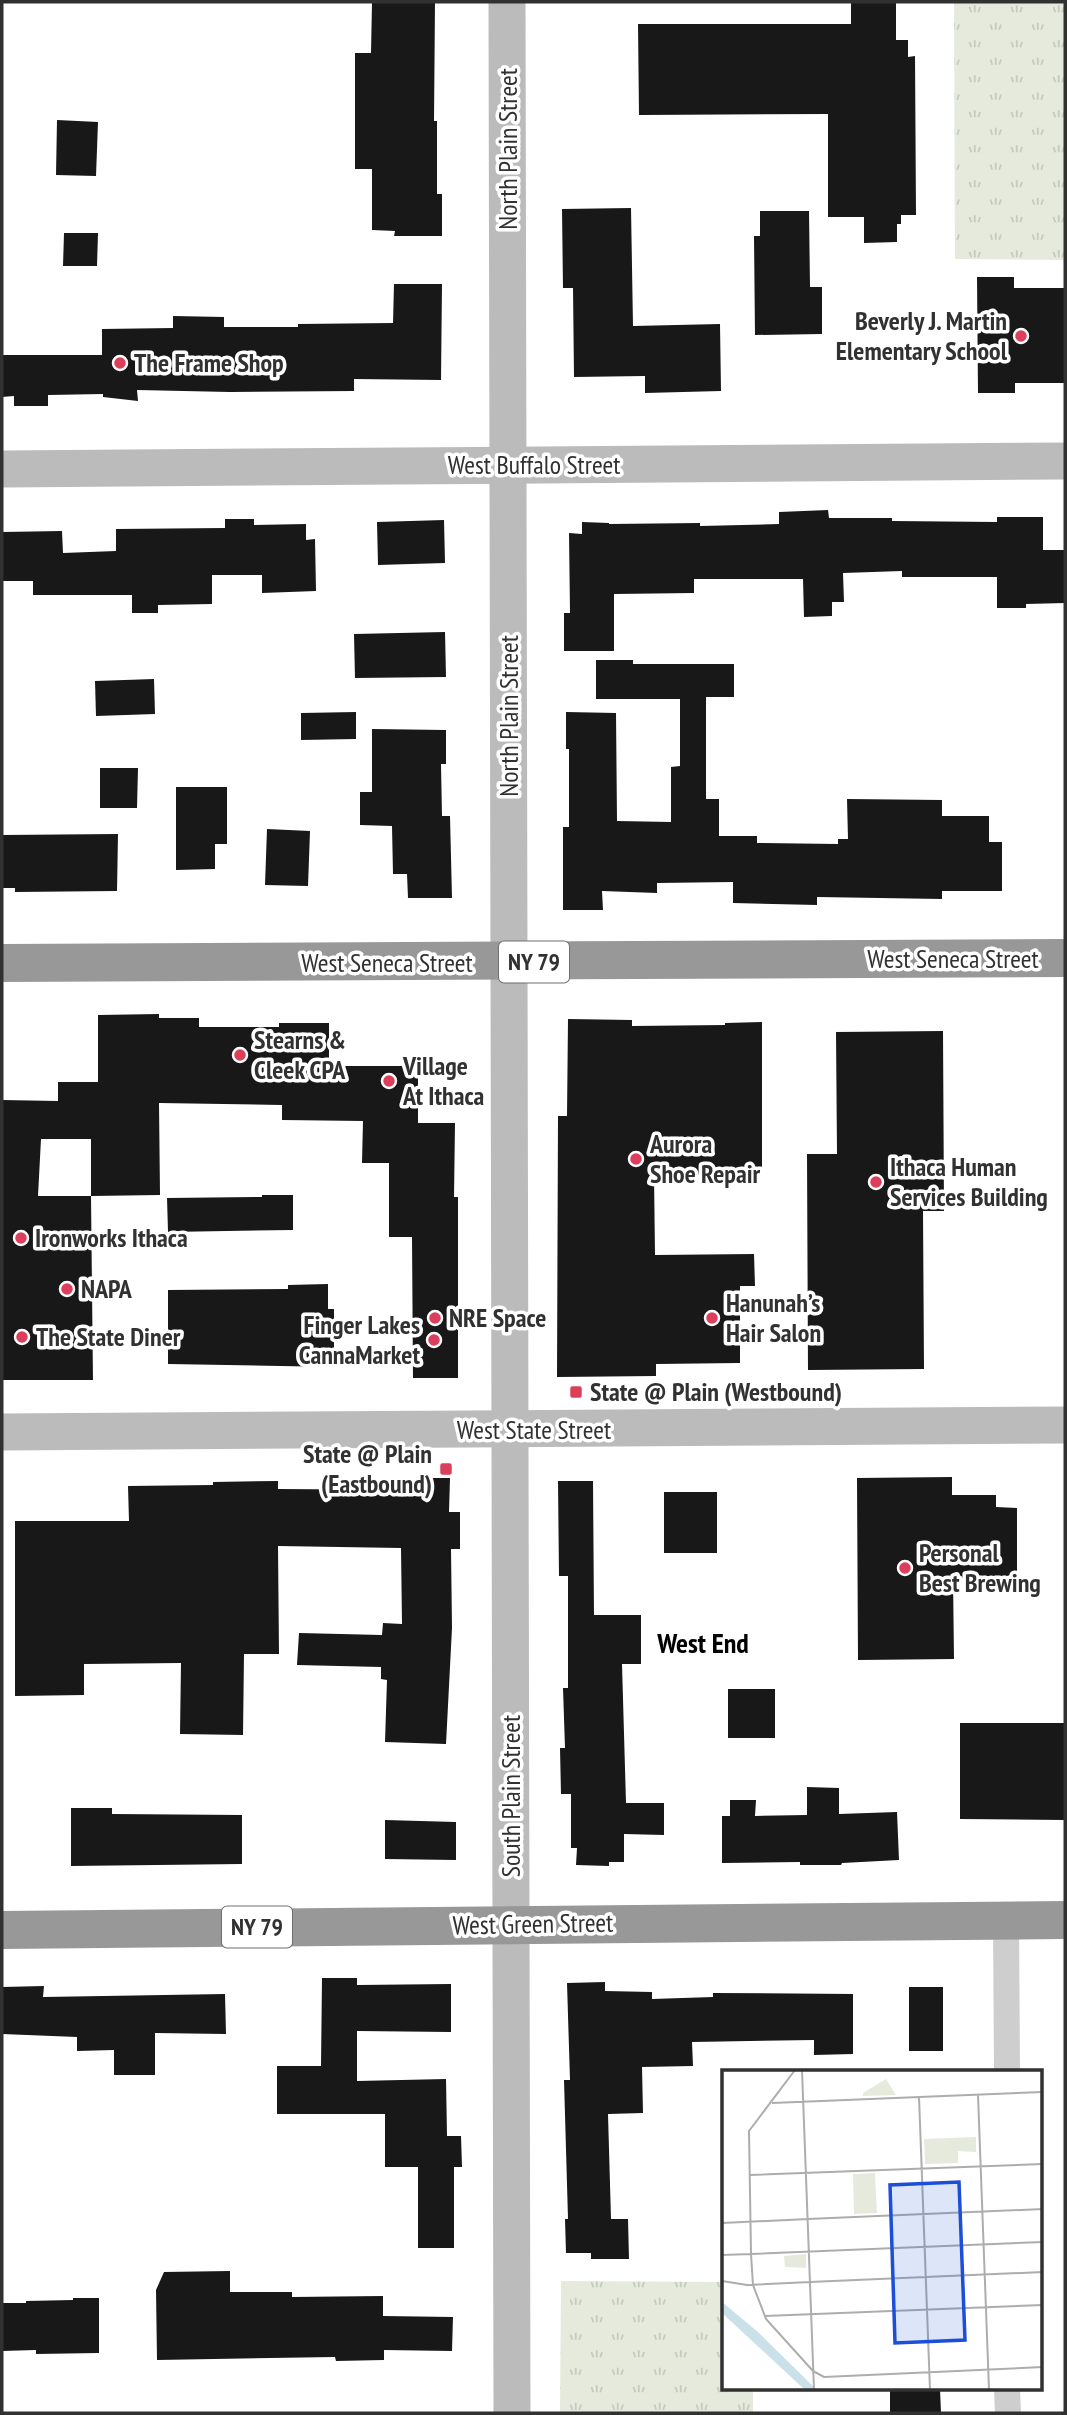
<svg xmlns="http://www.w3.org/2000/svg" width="1067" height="2415" font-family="'PT Sans Narrow',sans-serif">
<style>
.park{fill:url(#park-tufts)}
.building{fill:#181818;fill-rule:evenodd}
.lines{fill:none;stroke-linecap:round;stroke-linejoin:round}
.street{stroke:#cecece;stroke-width:26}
.secondary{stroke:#bbb;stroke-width:37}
.highway{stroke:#989898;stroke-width:38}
.poi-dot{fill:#dc3f5c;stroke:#fff;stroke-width:2.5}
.labels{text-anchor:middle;stroke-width:7;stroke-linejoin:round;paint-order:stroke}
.shield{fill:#fff;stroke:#6f6f6f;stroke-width:2}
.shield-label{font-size:24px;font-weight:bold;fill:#313131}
.street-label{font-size:26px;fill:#313131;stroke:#fff}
.poi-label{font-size:26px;font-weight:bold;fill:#313131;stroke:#fff;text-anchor:start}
.neighbourhood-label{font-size:28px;font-weight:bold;fill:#000;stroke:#fff}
.inset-road{fill:none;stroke:#adadad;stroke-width:2}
.view{fill:#1d4ed8;fill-opacity:0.15;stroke:#1d4ed8;stroke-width:3.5}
.inset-edge{fill:none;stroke:#313131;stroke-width:3.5}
</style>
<defs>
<pattern id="park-tufts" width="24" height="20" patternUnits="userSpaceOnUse" patternTransform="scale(1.75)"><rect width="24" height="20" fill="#e5eadd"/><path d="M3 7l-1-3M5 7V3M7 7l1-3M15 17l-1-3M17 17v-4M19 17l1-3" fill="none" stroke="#c5c9be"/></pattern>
</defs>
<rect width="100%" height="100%" fill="#fff"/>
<!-- park -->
<g class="park">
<path d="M954 2H1065V260L955 259Z"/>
<path d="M561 2281 724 2282V2389H753V2413H560Z"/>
</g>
<!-- building -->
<g class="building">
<path d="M372 2H435L434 121H437V194H442V236H394L395 231 372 230V169H355V53H371Z"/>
<path d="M851 2H896V40H908V57L915 56 916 215H901V224H897V242L864 243V217H828V114L639 115 638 24H851Z"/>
<path d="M57 120 98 122 96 176 56 175Z"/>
<path d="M631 208 633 326 720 324 721 391 645 393V376L574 377 573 288H563L562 209Z"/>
<path d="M760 211H809L810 287H822V334L755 335 754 236H760Z"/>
<path d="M64 233H98L97 266H63Z"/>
<path d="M977 277H1014V288H1065V383H1015V393H978Z"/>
<path d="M394 284H442L441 380 354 379V391L230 392 137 390 138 401 103 397V394L48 395V406H14V396L2 397V355H102V329L173 328V316L224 317V327H298V324L393 323Z"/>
<path d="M828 510 829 518H892V521L997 522V517H1043V550H1065V603L1026 604V608H997V577H902V571L843 573 844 602H832V616L804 617 803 579H694V593L614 594V651H564V613H570L569 533 582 534V522L609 523V524L700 523V526L779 524V512Z"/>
<path d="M225 519H254V525L306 524V540L315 539 316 591 262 593V575H212V604L158 605V613H132V595H33V581H2V532L62 531 63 553 116 551V529L225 528Z"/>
<path d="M444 520 445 563 378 565 377 522Z"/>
<path d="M445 632 446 677 355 678 354 634Z"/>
<path d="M596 660H633V664H734V697H706V799H719V836H757V843L838 844V839H848L847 799 942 800V816H989V842H1002V891H942V899L817 897V905L733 903V882L657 883V893L602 891 603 910H563V827H569V749H566V712L616 713 617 821 671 822V767L680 766V699H596Z"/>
<path d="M154 679 155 714 96 716 95 681Z"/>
<path d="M356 712V739L301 740V713Z"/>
<path d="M372 729 446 730V764H441L442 816H450L452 898H408L407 874H393L392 826 360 825V792H372Z"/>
<path d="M100 768H138L137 808H100Z"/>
<path d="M176 787H227V844H215V869L176 870Z"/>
<path d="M267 829 310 831 308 886 265 885Z"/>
<path d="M118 834 117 891 15 892V888H2V835Z"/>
<path d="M159 1014V1018H199V1027H279V1023H329V1066H418V1123H455L454 1197H458V1378H413L412 1237H389V1163H362L363 1121 282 1120V1105L159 1103 160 1195 91 1196 93 1380H2V1100L58 1101V1082H98V1015ZM41 1139H91V1196H38Z"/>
<path d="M568 1019 632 1020V1026L725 1025V1023L762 1022V1174L654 1175 655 1255 754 1254 755 1286H740V1363L656 1364V1376L557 1377 558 1116H567Z"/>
<path d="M943 1031 944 1211H923L924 1369 808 1370 807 1154H837L836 1032Z"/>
<path d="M262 1195H293V1230L168 1232 167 1198 262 1197Z"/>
<path d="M328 1284V1309H334V1367L168 1364V1290L288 1289V1285Z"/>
<path d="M952 1477V1495H996V1507L1017 1508V1578H953L954 1659 858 1660 857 1478Z"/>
<path d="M417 1478H450L449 1512H460V1549H451L452 1628 446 1744 385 1742 387 1680 381 1679V1667L297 1665 299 1633 382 1635 383 1623 402 1624 401 1548 278 1546 279 1654H244L243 1735 180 1734 181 1663 84 1664V1695L15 1696V1521H129L128 1486 213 1485V1482L278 1481V1489L417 1490Z"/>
<path d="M558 1481H593L594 1615H641V1664H622L626 1803H664V1835L624 1834V1862H609V1866L576 1865 577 1848H571V1794H561L560 1748H565L563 1688H568V1576H559Z"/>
<rect x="664" y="1492" width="53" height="61"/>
<rect x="728" y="1689" width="47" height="49"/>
<path d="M960 1723H1065V1820L960 1819Z"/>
<path d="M807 1787 839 1788V1814L897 1812 899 1860 842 1863 841 1865H800V1862L722 1863V1816H730V1800H756L755 1816 807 1815Z"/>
<path d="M71 1808H112V1814L242 1815V1864L71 1866Z"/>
<path d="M385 1820 456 1822V1860L385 1859Z"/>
<path d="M322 1978H357V1985L451 1984V2032L357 2031V2081L446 2079 447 2136H461L462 2167H454V2248H418V2167H385V2114H277V2066H321Z"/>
<path d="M605 1982V1991L652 1992V1999L713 1997V1993L853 1994V2054L814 2055V2040L692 2042 693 2066 642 2067 643 2113 608 2114 611 2219H628L629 2259H591V2253H566L565 2219H568L564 2080H570L567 1983Z"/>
<path d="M44 1986 43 1997 225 1994 226 2034 155 2033V2075H114V2050L77 2051V2037L2 2034V1987Z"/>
<rect x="909" y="1987" width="34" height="64"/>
<path d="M230 2271V2292H292V2297L383 2296V2316L453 2317 452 2351 384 2350V2360L336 2361 335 2357 157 2360 156 2290 164 2272Z"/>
<path d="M73 2298H99V2353L36 2354V2350L2 2351V2303H26V2301L73 2300Z"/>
<path d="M890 2389H940L941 2413H890Z"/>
</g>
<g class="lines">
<!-- street -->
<g class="street">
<path d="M1006 1920 1007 2072"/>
<path d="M1007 2389 1008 2413"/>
</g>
<!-- secondary -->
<g class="secondary">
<path d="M507 2 512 2413"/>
<path d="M2 469 1065 461"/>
<path d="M2 1432 1065 1425"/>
</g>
<!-- highway -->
<g class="highway">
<path d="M2 963 1065 958"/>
<path d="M2 1930 1065 1920"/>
</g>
</g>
<!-- markers -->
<g class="poi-dot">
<circle cx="1021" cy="336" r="7"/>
<circle cx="120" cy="363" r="7"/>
<circle cx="240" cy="1055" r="7"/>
<circle cx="389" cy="1081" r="7"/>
<circle cx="636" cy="1159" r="7"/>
<circle cx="876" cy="1182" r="7"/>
<circle cx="21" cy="1238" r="7"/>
<circle cx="67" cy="1289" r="7"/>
<circle cx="435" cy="1318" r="7"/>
<circle cx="712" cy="1318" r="7"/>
<circle cx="22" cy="1337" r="7"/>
<circle cx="434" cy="1340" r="7"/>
<rect x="569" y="1385" width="14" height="14" rx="3.5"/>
<rect x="439" y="1462" width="14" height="14" rx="3.5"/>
<circle cx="905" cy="1568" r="7"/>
</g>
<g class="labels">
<!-- shield labels -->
<g class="shield">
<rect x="499" y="941.5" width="70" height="41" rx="5"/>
<rect x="222" y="1906.5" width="70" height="41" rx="5"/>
</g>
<g class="shield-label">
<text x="534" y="970">NY 79</text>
<text x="257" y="1935">NY 79</text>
</g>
<!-- street labels -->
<g class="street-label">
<text transform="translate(508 149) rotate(-90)" y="9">North Plain Street</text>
<text x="534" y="474">West Buffalo Street</text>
<text transform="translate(509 716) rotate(-90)" y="9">North Plain Street</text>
<text x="953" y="968">West Seneca Street</text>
<text x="387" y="972">West Seneca Street</text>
<text x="534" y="1439">West State Street</text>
<text transform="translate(511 1796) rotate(-90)" y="9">South Plain Street</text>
<text transform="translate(533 1924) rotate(-1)" y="9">West Green Street</text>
</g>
<!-- poi labels -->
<g class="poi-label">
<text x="1007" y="330" text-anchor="end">Beverly J. Martin<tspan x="1007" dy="30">Elementary School</tspan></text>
<text x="134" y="372">The Frame Shop</text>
<text x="254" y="1049">Stearns &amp;<tspan x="254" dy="30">Cleek CPA</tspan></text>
<text x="403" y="1075">Village<tspan x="403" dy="30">At Ithaca</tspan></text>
<text x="650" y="1153">Aurora<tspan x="650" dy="30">Shoe Repair</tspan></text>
<text x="890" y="1176">Ithaca Human<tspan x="890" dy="30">Services Building</tspan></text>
<text x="35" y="1247">Ironworks Ithaca</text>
<text x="81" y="1298">NAPA</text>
<text x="726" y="1312">Hanunah’s<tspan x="726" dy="30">Hair Salon</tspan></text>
<text x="449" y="1327">NRE Space</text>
<text x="420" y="1334" text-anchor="end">Finger Lakes<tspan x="420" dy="30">CannaMarket</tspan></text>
<text x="36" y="1346">The State Diner</text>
<text x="590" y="1401">State @ Plain (Westbound)</text>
<text x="432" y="1463" text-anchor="end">State @ Plain<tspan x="432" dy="30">(Eastbound)</tspan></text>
<text x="919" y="1562">Personal<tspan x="919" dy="30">Best Brewing</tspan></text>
</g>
<!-- neighbourhood labels -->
<g class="neighbourhood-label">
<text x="703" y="1653">West End</text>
</g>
</g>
<!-- overview -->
<g transform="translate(722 2070)">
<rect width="320" height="320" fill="#fff"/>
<path d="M84 184V198L63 197 62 186Z" fill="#e5eadd"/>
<path d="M164 9 174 25 141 26V23ZM254 67V82L236 81V93L203 94 202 69ZM153 103 155 143 132 144 131 104Z" fill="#e5eadd"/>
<path d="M0 232 36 262 95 320H83L0 243Z" fill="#cbe1e9"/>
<path class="inset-road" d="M73 0 27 61 29 184 31 215 44 249 91 301M80 0 92 320M256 25 267 320M197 27 208 320M50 33 321 22M28 105 321 94M86 149 321 139M0 153 86 149M29 184 321 172M0 185 29 184M0 211 25 215 88 212M88 212 321 202M43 246 321 235M91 301 102 307 321 297"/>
<path class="view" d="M237 112 243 270 173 273 168 115Z"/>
<rect width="320" height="320" class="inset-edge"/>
</g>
<!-- border -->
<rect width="1067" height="2415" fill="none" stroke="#313131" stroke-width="7"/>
</svg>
